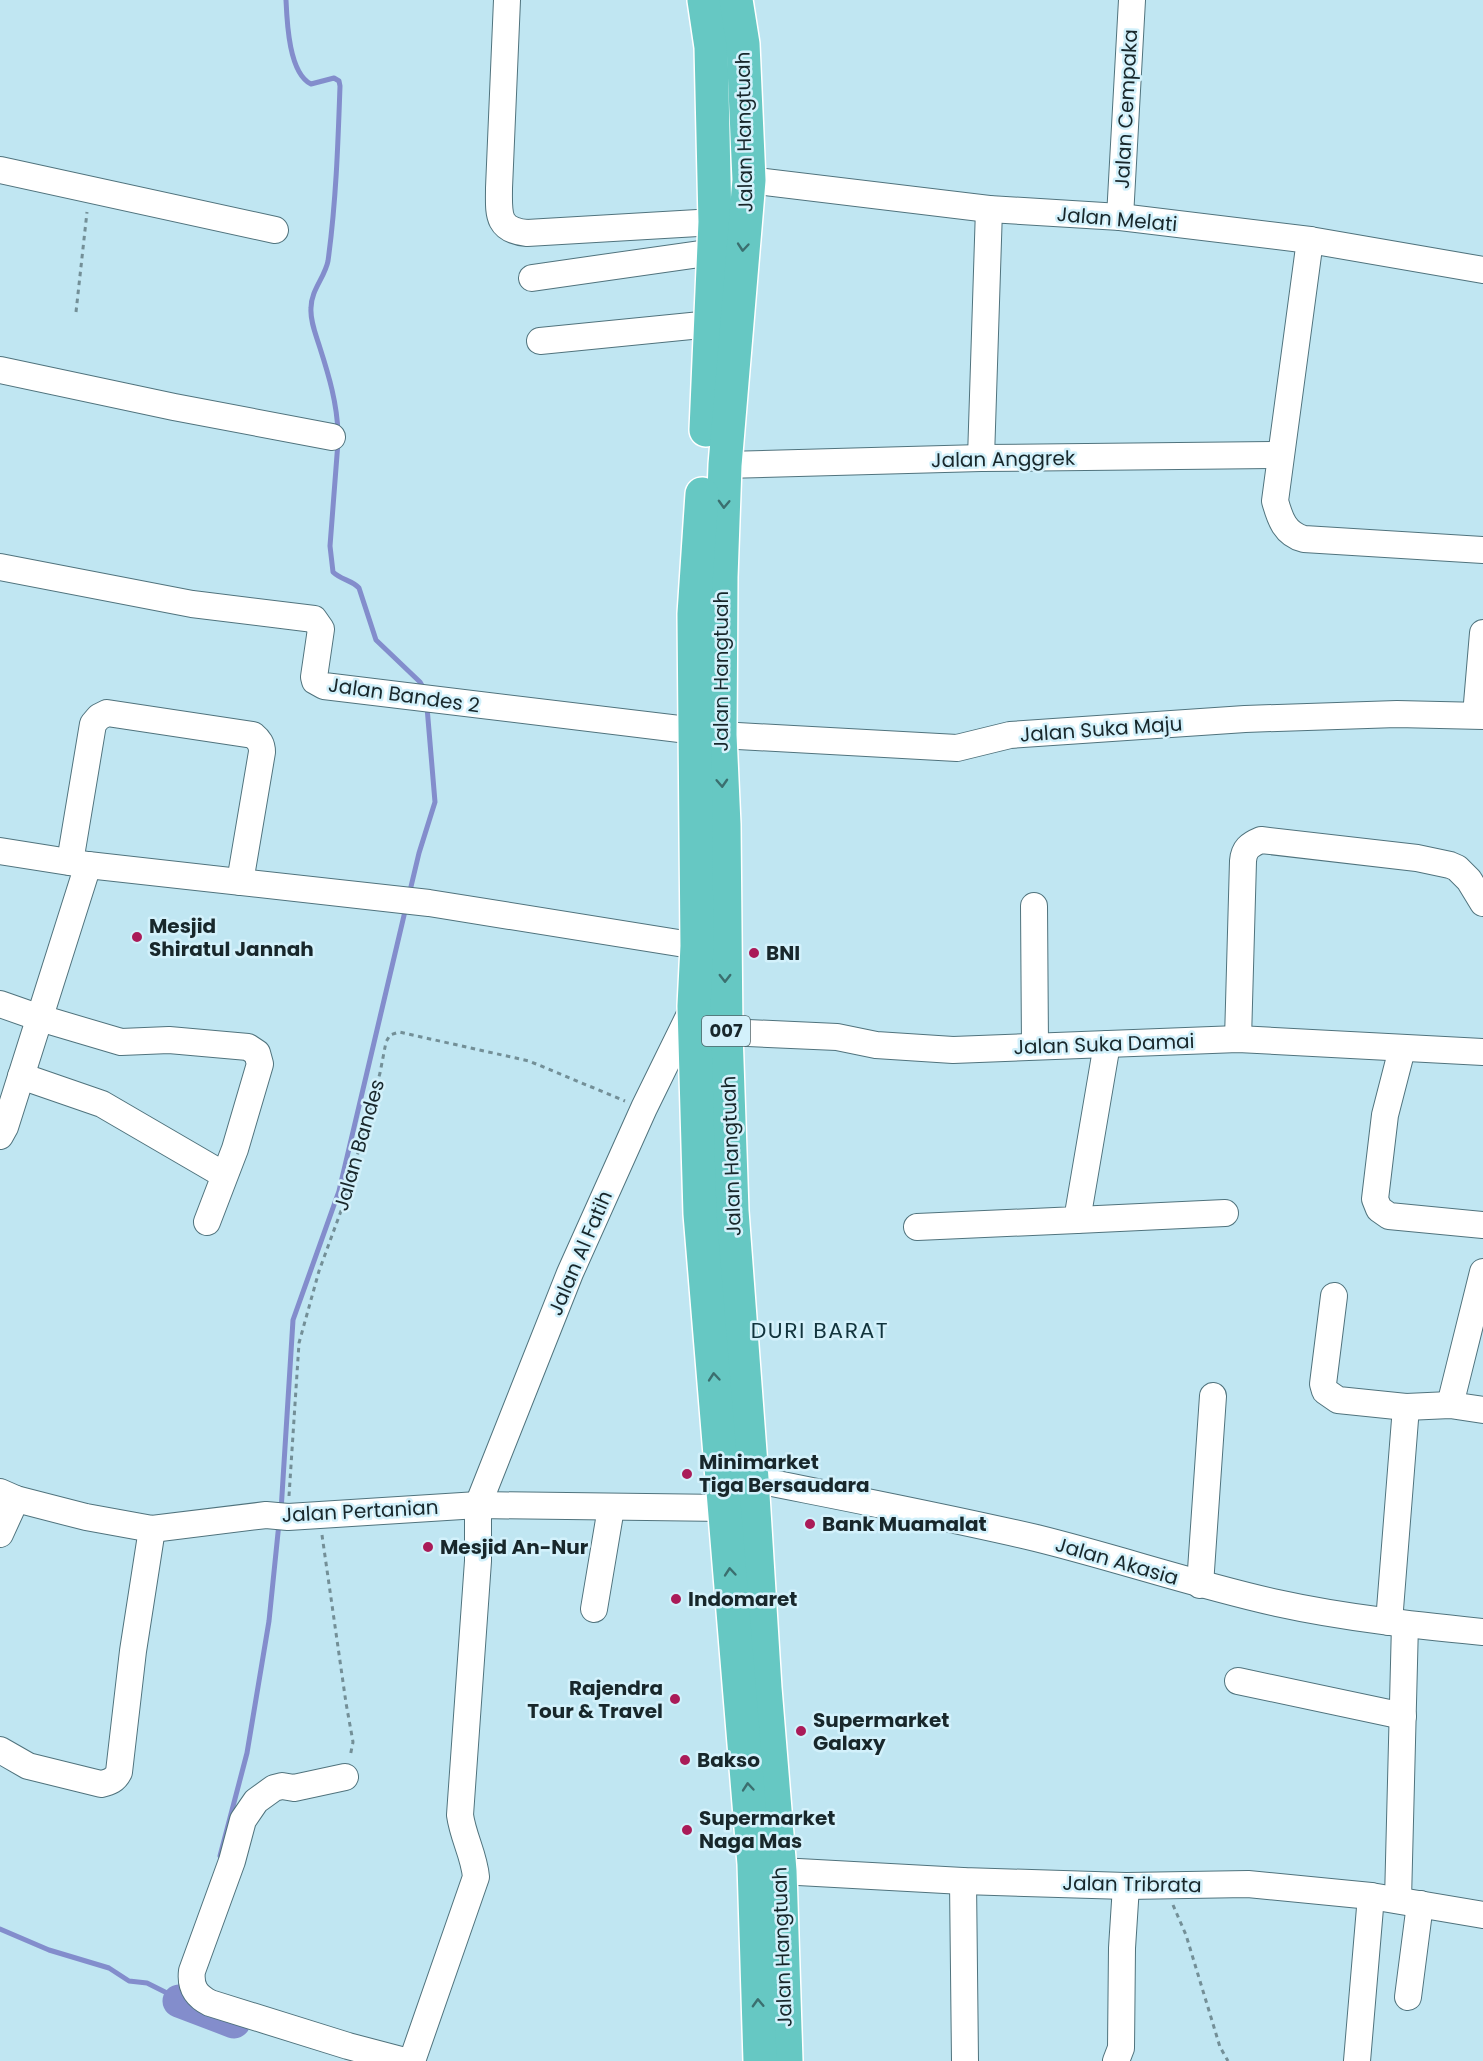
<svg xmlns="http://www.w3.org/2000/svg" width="1483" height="2061" font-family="Poppins,sans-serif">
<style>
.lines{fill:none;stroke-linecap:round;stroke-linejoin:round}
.stream{stroke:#838dcc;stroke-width:5}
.river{stroke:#838dcc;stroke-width:33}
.minor-casing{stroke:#50737d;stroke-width:28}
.highway-casing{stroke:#fff;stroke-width:36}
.path{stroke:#738f97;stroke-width:3;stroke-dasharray:4.5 4.5;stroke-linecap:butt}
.minor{stroke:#fff;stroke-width:26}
.highway{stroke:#66c8c3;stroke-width:33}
.oneway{stroke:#3b6f6f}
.poi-dot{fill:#aa1b58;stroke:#d3f1fb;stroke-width:2}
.labels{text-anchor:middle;stroke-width:5;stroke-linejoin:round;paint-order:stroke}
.shield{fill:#d3f1fb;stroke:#506469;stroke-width:1.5}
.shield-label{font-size:18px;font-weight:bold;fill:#18272b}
.street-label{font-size:20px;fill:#18272b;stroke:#d3f1fb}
.poi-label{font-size:20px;font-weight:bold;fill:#18272b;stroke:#d3f1fb;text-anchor:start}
.quarter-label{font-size:22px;letter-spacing:1.5px;fill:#11343d;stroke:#d3f1fb}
</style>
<rect width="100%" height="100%" fill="#c0e6f2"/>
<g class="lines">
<!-- stream -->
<g class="stream">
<path d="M286 0C287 23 289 73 311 84L334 78 339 81 340 86C338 144 336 203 328 261 325 277 311 290 311 308 310 321 316 335 320 348 329 376 337 403 338 433"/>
<path d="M338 442 330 546 333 572C341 580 352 580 359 588L376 640 420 682 424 689"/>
<path d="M409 895 419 853 435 802 427 707"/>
<path d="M281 1511 293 1320 339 1191 406 907"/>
<path d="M220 1856 247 1753 269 1621 279 1523"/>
<path d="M0 1929 49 1950 109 1968 129 1981 147 1983 171 1995 179 2001"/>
<path d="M179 2001 181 1982"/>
</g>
<!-- river -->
<path class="river" d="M179 2001 234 2022"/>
<defs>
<g id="minor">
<path d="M507 0 499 188C499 213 496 230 527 233L715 222"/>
<path d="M0 170 275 230"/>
<path d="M749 180 989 209 1120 217 1310 240 1483 270"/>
<path d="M1120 217 1132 0"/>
<path d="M1310 240 1275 501C1280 519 1285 534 1304 539L1483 550"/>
<path d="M532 278 714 252"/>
<path d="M540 341 711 324"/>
<path d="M0 370 174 407 332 437"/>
<path d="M981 458 989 209"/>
<path d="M725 465 981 458 1280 455"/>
<path d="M0 567 192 604 314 619 321 629 314 677 315 681 324 686 696 731"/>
<path d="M1476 715 1483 633"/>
<path d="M720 735 957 748 1010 735 1245 719 1397 714 1483 716"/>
<path d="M0 851 88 865 429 903 697 946"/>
<path d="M70 862 93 724 99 717 107 713 253 735C259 740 262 744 262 752L240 882"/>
<path d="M1034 906 1035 1046"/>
<path d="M0 1004 40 1018 121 1042 169 1040 248 1047 257 1053 260 1064 235 1149 207 1222"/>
<path d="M726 1032 837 1037 876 1045 953 1050 1238 1039 1483 1052"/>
<path d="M1238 1039 1243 861C1244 849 1249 845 1261 840L1417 858 1450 865 1457 868 1469 880 1483 903"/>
<path d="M1402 1049 1385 1115 1375 1199 1379 1209 1389 1216 1483 1225"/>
<path d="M21 1076 102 1104 224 1175"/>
<path d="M0 1136 5 1127 88 865"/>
<path d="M1077 1220 1225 1213"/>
<path d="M917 1227 1077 1220 1107 1044"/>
<path d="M1334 1296 1323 1384 1325 1391 1338 1400 1406 1407"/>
<path d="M1450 1405 1483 1272"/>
<path d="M752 1479C847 1498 942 1516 1036 1538 1117 1558 1196 1585 1277 1603 1345 1618 1414 1625 1483 1632"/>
<path d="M0 1492 16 1499 86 1517 152 1529 266 1515 288 1517 478 1505 725 1508"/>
<path d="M0 1534 16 1499"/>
<path d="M1200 1585 1213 1396"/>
<path d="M594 1609 611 1508"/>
<path d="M1389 1622 1406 1407 1450 1405 1483 1410"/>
<path d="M1238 1681 1403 1716"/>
<path d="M0 1750 28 1766 101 1784C110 1782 115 1780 119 1772L133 1651 152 1529"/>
<path d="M345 1777 294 1788 282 1786 274 1788 256 1801 243 1820 232 1861 192 1971C190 1987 196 1996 210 2003L348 2046 405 2061"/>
<path d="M780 1871 963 1881 1126 1886 1248 1884 1371 1896 1483 1915"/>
<path d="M963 1881 965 2061"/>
<path d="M1398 1900 1405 1624"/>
<path d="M1408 1997 1420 1904"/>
<path d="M412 2061 476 1877C474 1855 463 1837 460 1815L478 1561V1505L570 1273 644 1108 694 1006"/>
<path d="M1116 2061 1121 2048 1122 1948 1126 1886"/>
<path d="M1357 2061 1371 1896"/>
</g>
<g id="highway">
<path d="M704 0 711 47 715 222 706 430"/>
<path d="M736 0 743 44 749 180 725 465 721 577 720 735 724 825 726 1032 732 1211 752 1479 765 1688 780 1871 786 2061"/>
<path d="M702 494 694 614 697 946 694 1006 700 1214 754 1864 760 2061"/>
</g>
</defs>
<!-- minor casing -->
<use href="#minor" class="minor-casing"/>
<!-- highway casing -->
<use href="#highway" class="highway-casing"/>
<!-- path -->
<g class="path">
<path d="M76 312 87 212"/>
<path d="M289 1496 299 1343 319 1271 345 1200 380 1073 386 1042 390 1035 399 1032 529 1061 625 1101"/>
<path d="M322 1535 346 1703 353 1742 350 1757"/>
<path d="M1173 1905 1186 1935 1220 2047 1228 2061"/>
</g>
<!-- minor -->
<use href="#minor" class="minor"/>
<!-- highway -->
<use href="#highway" class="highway"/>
</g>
<!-- one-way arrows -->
<defs><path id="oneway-chevron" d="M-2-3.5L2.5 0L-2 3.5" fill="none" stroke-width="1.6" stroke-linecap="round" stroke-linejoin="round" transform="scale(1.5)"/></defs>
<g class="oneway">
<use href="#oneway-chevron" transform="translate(743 247) rotate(95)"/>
<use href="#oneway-chevron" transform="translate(724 504) rotate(92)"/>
<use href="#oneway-chevron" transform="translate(722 783) rotate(87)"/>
<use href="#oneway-chevron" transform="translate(725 978) rotate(90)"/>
<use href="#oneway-chevron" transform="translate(714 1377) rotate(-95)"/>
<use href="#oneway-chevron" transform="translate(730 1572) rotate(-95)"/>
<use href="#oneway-chevron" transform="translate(748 1787) rotate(-95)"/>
<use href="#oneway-chevron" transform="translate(758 2003) rotate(-92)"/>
</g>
<!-- markers -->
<g class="poi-dot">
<circle cx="137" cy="937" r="6"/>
<circle cx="754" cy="953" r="6"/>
<circle cx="687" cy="1474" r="6"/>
<circle cx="810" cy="1524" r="6"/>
<circle cx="428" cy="1547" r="6"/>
<circle cx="676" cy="1599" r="6"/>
<circle cx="675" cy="1699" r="6"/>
<circle cx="801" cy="1731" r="6"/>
<circle cx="685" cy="1760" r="6"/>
<circle cx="687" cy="1830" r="6"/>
</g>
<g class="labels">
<!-- shield labels -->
<rect class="shield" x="702" y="1016" width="48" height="30" rx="4.5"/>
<g class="shield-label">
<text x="726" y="1037">007</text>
</g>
<!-- street labels -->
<g class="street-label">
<text transform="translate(1126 109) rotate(-87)" y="7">Jalan Cempaka</text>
<text transform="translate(744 132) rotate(-91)" y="7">Jalan Hangtuah</text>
<text transform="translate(1117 219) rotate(5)" y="7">Jalan Melati</text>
<text transform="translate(1003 459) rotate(-1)" y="7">Jalan Anggrek</text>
<text transform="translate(721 671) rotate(-90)" y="7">Jalan Hangtuah</text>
<text transform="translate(404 695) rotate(8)" y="7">Jalan Bandes 2</text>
<text transform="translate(1101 729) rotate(-4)" y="7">Jalan Suka Maju</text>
<text transform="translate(1104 1044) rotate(-2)" y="7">Jalan Suka Damai</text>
<text transform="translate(359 1145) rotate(-74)" y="7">Jalan Bandes</text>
<text transform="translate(731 1156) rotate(-92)" y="7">Jalan Hangtuah</text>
<text transform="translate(580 1253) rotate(-67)" y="7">Jalan Al Fatih</text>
<text transform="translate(360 1511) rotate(-3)" y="7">Jalan Pertanian</text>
<text transform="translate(1117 1561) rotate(16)" y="7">Jalan Akasia</text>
<text transform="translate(1132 1884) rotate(1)" y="7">Jalan Tribrata</text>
<text transform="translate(782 1947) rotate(-92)" y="7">Jalan Hangtuah</text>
</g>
<!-- poi labels -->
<g class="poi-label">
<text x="149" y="933">Mesjid<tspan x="149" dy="23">Shiratul Jannah</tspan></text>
<text x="766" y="960">BNI</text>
<text x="699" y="1469">Minimarket<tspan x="699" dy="23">Tiga Bersaudara</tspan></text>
<text x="822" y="1531">Bank Muamalat</text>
<text x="440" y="1554">Mesjid An-Nur</text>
<text x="688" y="1606">Indomaret</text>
<text x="663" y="1695" text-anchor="end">Rajendra<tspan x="663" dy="23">Tour &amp; Travel</tspan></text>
<text x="813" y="1727">Supermarket<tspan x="813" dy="23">Galaxy</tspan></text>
<text x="697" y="1767">Bakso</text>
<text x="699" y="1825">Supermarket<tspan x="699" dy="23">Naga Mas</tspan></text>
</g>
<!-- quarter labels -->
<g class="quarter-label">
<text x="820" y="1338">DURI BARAT</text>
</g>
</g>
</svg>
